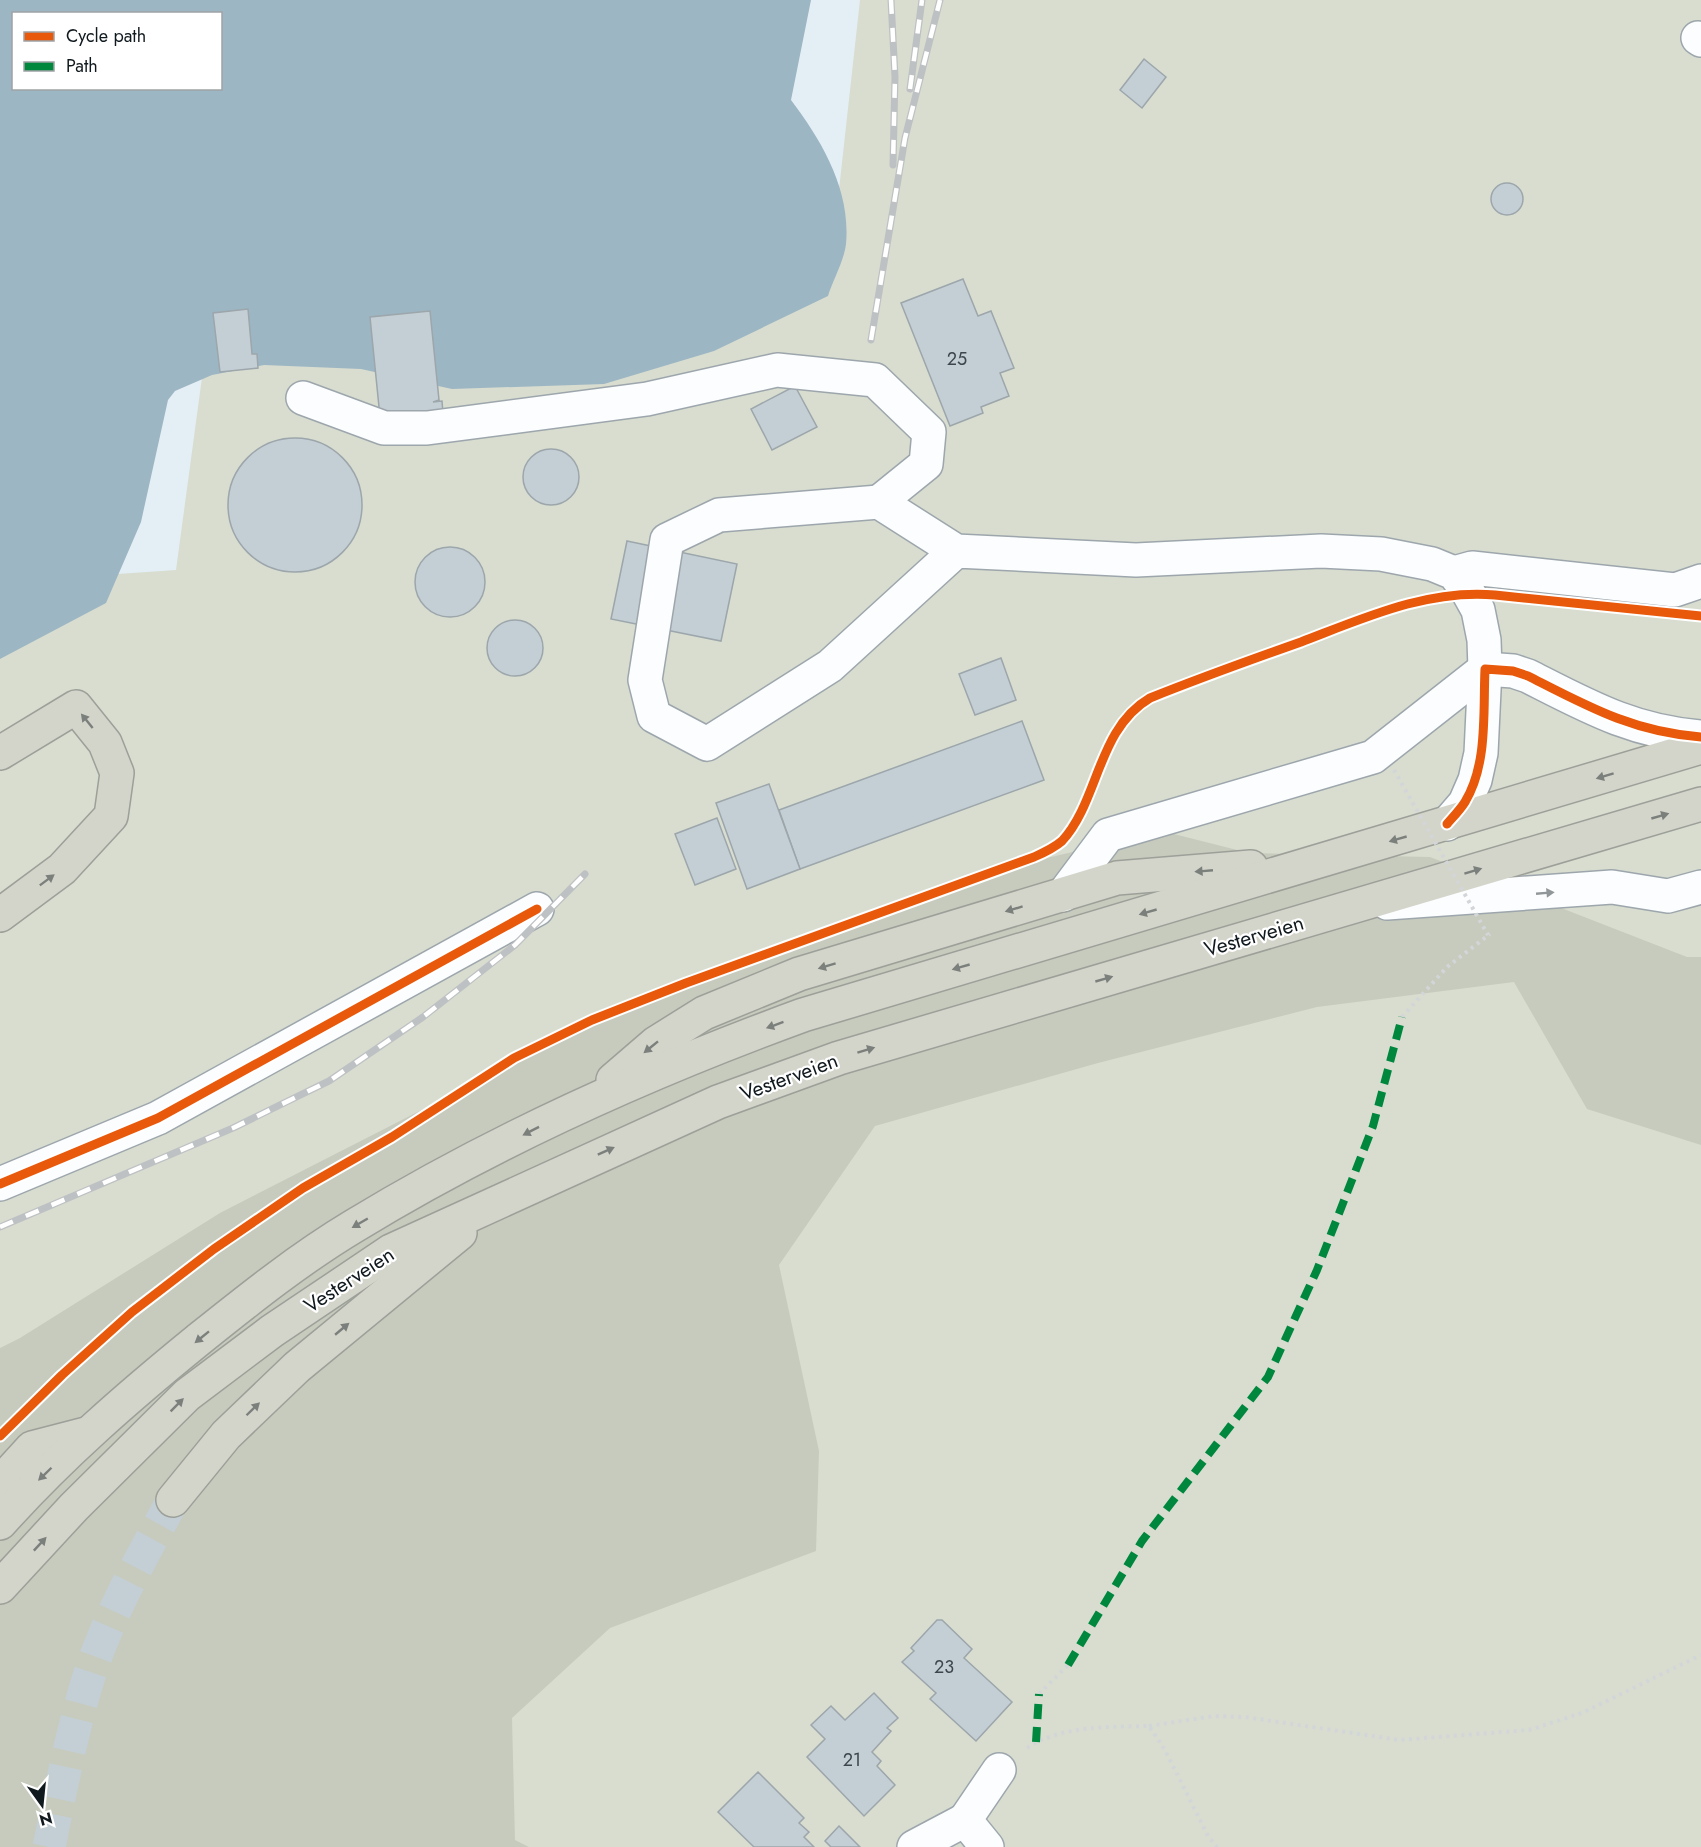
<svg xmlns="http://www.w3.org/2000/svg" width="1701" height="1847" font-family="Jost,sans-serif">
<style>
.green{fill:#d8ddd0}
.forest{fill:#c7cbbd}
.water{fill:#9db6c3;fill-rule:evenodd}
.building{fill:#c4cfd5;stroke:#9ca6ab;stroke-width:1.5}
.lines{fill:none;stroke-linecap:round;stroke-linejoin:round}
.highway-tunnel{stroke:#c4cfd5;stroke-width:33;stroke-dasharray:33 16;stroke-linecap:butt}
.minor-casing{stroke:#9da6ac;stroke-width:36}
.highway-casing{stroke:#9ca099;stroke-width:36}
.path{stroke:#d3d6d8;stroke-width:4;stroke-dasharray:3 4.5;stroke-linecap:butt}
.minor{stroke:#fbfdfe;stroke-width:33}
.highway{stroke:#d3d4ca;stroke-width:33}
.rail-casing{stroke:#bec1c3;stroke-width:7}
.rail{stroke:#fff;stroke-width:4.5;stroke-dasharray:14;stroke-linecap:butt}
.path-bridge{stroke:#d3d6d8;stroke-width:4;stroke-dasharray:3 4.5;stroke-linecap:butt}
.quiet{stroke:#00873e;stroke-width:8;stroke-dasharray:15 8;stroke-linecap:butt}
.cycleway-casing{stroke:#fff;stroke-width:13}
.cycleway{stroke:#e8590c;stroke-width:9}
.oneway{fill:#7b807d}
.oneway2{fill:#919699}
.labels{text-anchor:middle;stroke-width:4.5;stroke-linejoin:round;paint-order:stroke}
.number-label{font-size:18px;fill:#3d464c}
.street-label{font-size:21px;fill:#10191e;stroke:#fff}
</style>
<rect width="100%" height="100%" fill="#e4eff5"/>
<!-- green -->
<path class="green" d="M860 0H1701V1847H0V607L88 576 176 570 208 333 831 262Z"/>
<!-- forest -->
<path class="forest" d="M1162 831 1249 853 1430 857 1687 957H1701V1145L1587 1109 1514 982 1317 1007 1098 1063 875 1126 779 1265 819 1451 816 1551 610 1628 512 1718 515 1840 529 1847H0V1348L20 1338 220 1213 625 1006 992 871Z"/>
<!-- water -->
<path class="water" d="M0 0H811L791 100C822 141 851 190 846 244 844 261 833 280 828 296L714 351 604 384 452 389 361 369 264 365 212 375 175 391 168 400 141 522 106 603 0 659ZM14 14H220V88H14Z"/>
<!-- building -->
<g class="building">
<path d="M1144 59 1166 77 1142 108 1120 90Z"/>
<circle cx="1507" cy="199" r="16"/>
<path d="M963 279 978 316 991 311 1014 368 1000 373 1009 396 981 407 983 413 950 426 901 303Z"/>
<path d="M248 309 252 354H257L258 368 220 372 213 313Z"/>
<path d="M430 311 439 400 433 402 442 401 443 414 380 417 370 317Z"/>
<path d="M795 386 817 427 772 450 751 409Z"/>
<circle cx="295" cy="505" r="67"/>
<circle cx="551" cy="477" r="28"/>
<path d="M627 541 737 564 721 641 611 619Z"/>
<circle cx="450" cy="582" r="35"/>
<circle cx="515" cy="648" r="28"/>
<path d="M1001 658 1016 700 975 715 959 674Z"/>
<path d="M1022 721 1044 780 800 869 779 810Z"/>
<path d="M769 784 800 869 747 889 716 803Z"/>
<path d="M717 818 736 869 695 885 675 834Z"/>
<path d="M937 1620H942L972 1649 964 1658 1012 1702 976 1741 930 1699 936 1693 902 1662 914 1651 911 1648Z"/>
<path d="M874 1693 898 1718 887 1728 891 1731 872 1752 881 1761 877 1766 895 1785 864 1816 807 1757 825 1739 811 1725 831 1706 845 1720Z"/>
<path d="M758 1772 804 1818 799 1823 809 1832 804 1837 814 1847H754L718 1812Z"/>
<path d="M839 1826 860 1847H831L825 1841Z"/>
</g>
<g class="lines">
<!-- highway-tunnel -->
<path class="highway-tunnel" d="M49 1847C61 1789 72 1730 90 1673 110 1613 142 1556 173 1500"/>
<defs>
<g id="minor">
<path d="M1698 38 1701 40"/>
<path d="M303 398 384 428H427L647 399 777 370 875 380 929 432 926 464 879 502"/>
<path d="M956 551 830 666 707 744 654 716 645 680 667 540 719 515 879 502 956 551 1136 560 1321 551 1381 554 1432 564 1454 573 1468 592 1478 610 1484 640 1485 669 1481 753 1475 780 1465 803 1447 824"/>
<path d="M1454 573 1472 568 1675 590 1701 581"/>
<path d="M1063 895 1108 835 1373 757 1485 669 1513 671 1528 676C1587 706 1633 732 1701 737"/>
<path d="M1387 903 1612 887 1668 896 1701 887"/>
<path d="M0 1184 158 1118 537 909"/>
<path d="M965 1820 999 1770"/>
<path d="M965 1820 987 1847"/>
<path d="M914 1847 965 1820"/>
</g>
<g id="highway">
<path d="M0 753 76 707 105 743 117 773 111 816 62 869 0 915"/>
<path d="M613 1080 656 1043 704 1013 799 974 1117 878 1251 867"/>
<path d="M0 1483 32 1448 86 1434"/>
<path d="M173 1500 226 1435 297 1367 460 1233"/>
<path d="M0 1523C60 1456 128 1397 198 1340 248 1300 299 1259 354 1226 495 1140 647 1072 803 1015L1701 747"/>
<path d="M0 1587 74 1507 187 1395 272 1331 391 1251 718 1102 839 1058 1701 804"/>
</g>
</defs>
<!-- minor casing -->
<use href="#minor" class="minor-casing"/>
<!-- highway casing -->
<use href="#highway" class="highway-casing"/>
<!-- path -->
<g class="path">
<path d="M1402 1017 1447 967 1490 934"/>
<path d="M1039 1694 1068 1665"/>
<path d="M1149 1726 1214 1716 1245 1717 1399 1740 1529 1730 1582 1713 1701 1655"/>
<path d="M1027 1748C1062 1725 1109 1727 1149 1726L1165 1750 1208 1836 1217 1847"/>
</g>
<!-- minor -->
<use href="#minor" class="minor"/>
<!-- highway -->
<use href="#highway" class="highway"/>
<defs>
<g id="rail">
<path d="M891 0 895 77 893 165"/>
<path d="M910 89 922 0"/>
<path d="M871 340 905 138 940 0"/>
<path d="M0 1227 233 1128 329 1081 423 1017 515 945 585 874"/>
</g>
</defs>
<!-- rail casing -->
<use href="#rail" class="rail-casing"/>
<!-- rail -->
<use href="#rail" class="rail"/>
<!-- path-bridge -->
<path class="path-bridge" d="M1394 770 1488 935"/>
<!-- quiet -->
<g class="quiet">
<path d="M1068 1665 1142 1541 1268 1377 1317 1270 1373 1126 1402 1017"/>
<path d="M1036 1742 1039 1694"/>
</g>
<defs>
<g id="cycleway">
<path d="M1447 824C1453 817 1460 810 1465 802 1488 764 1483 712 1485 669L1513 671 1528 676C1587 706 1633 732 1701 737"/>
<path d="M0 1184 158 1118 537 909"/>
<path d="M0 1436 62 1375 132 1312 214 1249 303 1188 392 1137 514 1058 592 1020 686 983 1034 857C1043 853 1054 848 1062 841 1099 801 1097 729 1150 698 1200 678 1250 660 1301 642 1364 618 1427 589 1495 595L1701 616"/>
</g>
</defs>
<!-- cycleway casing -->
<use href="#cycleway" class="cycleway-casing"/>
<!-- cycleway -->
<use href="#cycleway" class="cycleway"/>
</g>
<!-- one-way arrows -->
<defs><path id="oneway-solid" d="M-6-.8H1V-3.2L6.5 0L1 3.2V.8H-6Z" transform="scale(1.5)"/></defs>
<g class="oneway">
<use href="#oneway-solid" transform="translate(87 721) rotate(-129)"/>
<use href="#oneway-solid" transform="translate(1605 776) rotate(163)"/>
<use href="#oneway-solid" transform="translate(1660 816) rotate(-16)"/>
<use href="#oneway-solid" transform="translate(1398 839) rotate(164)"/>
<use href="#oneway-solid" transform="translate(1204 871) rotate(175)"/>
<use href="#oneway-solid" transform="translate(1473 871) rotate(-17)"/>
<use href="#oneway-solid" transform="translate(47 880) rotate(-37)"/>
<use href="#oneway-solid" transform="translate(1014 909) rotate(163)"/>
<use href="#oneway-solid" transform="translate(1148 912) rotate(164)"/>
<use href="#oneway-solid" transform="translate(827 966) rotate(163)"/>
<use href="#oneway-solid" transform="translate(961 967) rotate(164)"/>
<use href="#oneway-solid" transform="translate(1104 979) rotate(-16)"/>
<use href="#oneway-solid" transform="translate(775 1025) rotate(160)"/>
<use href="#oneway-solid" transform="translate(651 1047) rotate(141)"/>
<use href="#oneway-solid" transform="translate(866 1050) rotate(-17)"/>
<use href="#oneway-solid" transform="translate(531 1131) rotate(153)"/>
<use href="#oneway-solid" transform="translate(606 1151) rotate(-24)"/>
<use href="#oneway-solid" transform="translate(360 1223) rotate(150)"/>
<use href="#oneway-solid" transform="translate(342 1329) rotate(-40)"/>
<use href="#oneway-solid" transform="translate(202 1337) rotate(141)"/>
<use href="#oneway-solid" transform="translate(177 1405) rotate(-45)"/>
<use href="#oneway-solid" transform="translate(253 1409) rotate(-44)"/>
<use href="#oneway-solid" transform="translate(45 1474) rotate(136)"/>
<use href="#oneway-solid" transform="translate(40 1544) rotate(-47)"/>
</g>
<use class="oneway2" href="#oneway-solid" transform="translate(1545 893) rotate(-5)"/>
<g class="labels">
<!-- number labels -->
<g class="number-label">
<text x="957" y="365">25</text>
<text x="944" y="1673">23</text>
<text x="852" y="1766">21</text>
</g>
<!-- street labels -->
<g class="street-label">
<text transform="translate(1254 936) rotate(-16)" y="7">Vesterveien</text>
<text transform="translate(789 1077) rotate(-20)" y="7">Vesterveien</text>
<text transform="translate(349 1280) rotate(-33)" y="7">Vesterveien</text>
</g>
</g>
<!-- legend -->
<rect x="12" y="12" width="210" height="78" fill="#ffffff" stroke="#9fa3a5" stroke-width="1.5"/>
<rect x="24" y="32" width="30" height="9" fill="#e8590c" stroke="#9fa3a5" stroke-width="1.5"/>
<text x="66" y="42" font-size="18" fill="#10191e">Cycle path</text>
<rect x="24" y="62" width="30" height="9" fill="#00873e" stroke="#9fa3a5" stroke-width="1.5"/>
<text x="66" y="72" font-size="18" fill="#10191e">Path</text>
<!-- north arrow -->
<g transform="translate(42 1805) rotate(165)" stroke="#ffffff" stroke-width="4.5" paint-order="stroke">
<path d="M0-4.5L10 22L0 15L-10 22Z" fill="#10191e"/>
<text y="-9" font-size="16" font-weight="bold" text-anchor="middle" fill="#10191e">N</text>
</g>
</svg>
